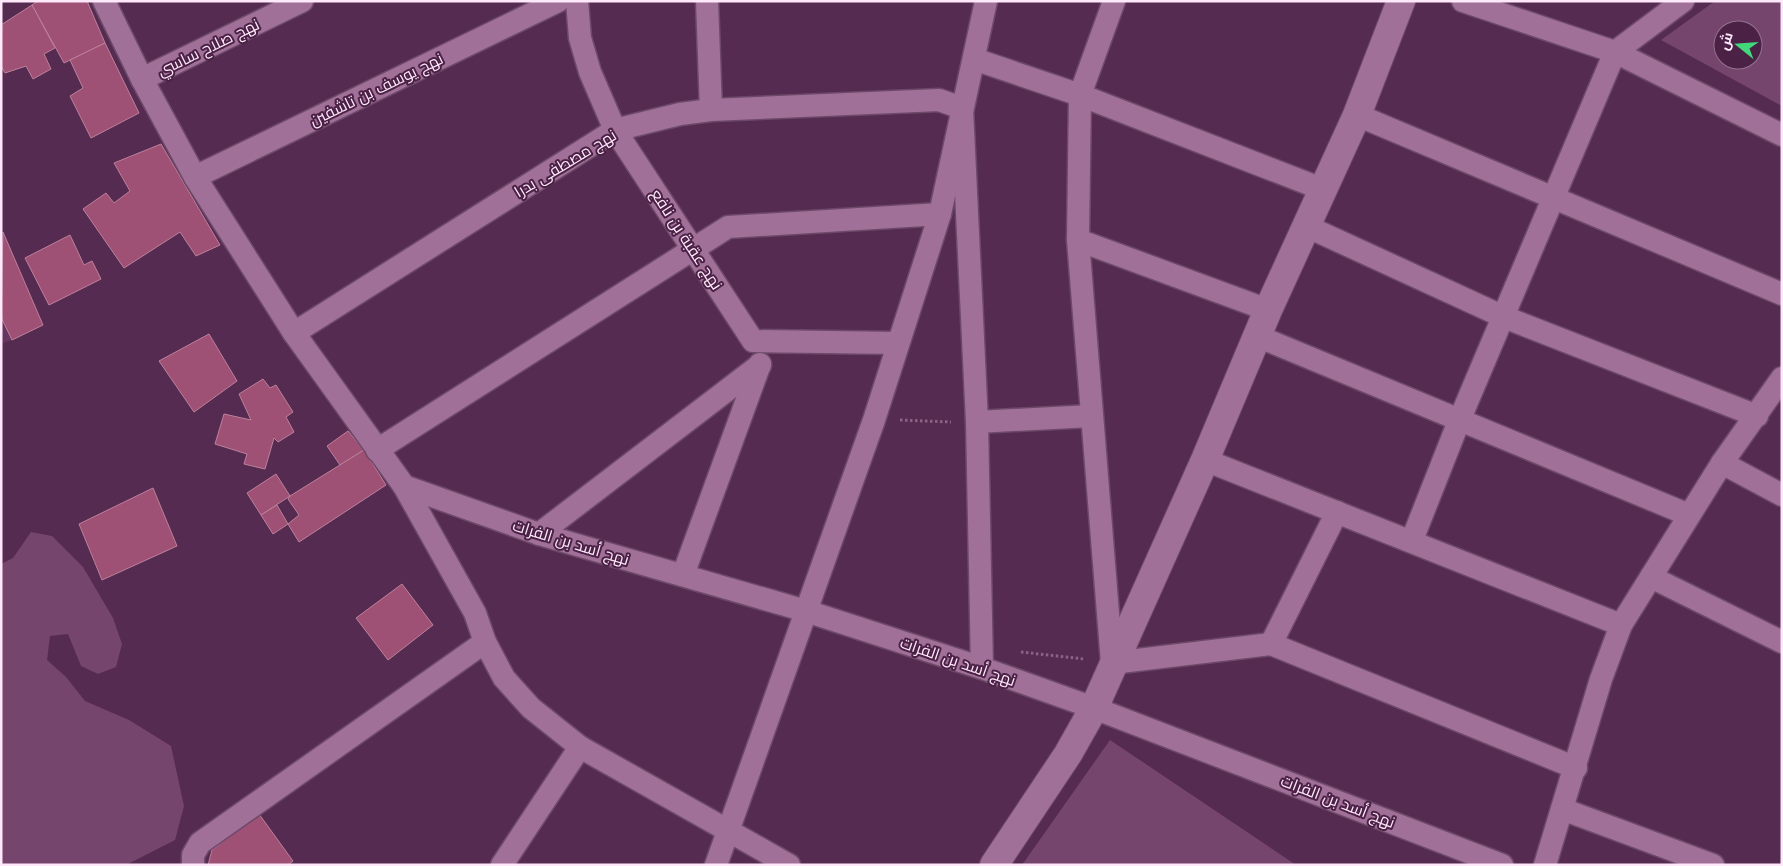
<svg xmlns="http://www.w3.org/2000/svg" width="1783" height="866" font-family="'Libre Baskerville',Cairo,serif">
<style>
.built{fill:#65355f}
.green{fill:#75456e;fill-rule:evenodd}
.building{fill:#9e5075;stroke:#be819b}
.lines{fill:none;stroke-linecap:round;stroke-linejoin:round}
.minor-casing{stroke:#6d4969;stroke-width:25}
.tertiary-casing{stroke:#6d4969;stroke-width:30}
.path{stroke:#896484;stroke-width:3;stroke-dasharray:2.5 2.5;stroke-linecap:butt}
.minor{stroke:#a07099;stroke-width:22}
.tertiary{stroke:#a07099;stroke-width:28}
.labels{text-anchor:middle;stroke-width:4;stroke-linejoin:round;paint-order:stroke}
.street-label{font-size:16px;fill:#fee8fa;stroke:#4b2146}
</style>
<rect width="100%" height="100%" fill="#562b51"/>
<!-- built -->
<path class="built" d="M1 317 12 340 1 344Z"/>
<!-- green -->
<g class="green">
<path d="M1715 1H1782V106L1661 40ZM1723 30H1753V60H1723Z"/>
<path d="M31 532 52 536 83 567 113 618 122 644 116 667 98 674 81 666 68 634 50 636 47 660 66 677 85 701 129 720 171 746 184 806 175 840 126 865H1V564L13 558Z"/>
<path d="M1110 740 1296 865H1022Z"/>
</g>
<!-- building -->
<g class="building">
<path d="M38 1H87L105 43 64 63 32 5Z"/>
<path d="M32 5 55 48 44 54 51 69 33 79 26 66 5 73 1 66V25Z"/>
<path d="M105 43 139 113 91 138 70 96 83 88 70 60Z"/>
<path d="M161 144 220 245 196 256 180 232 124 268 83 209 106 193 114 203 130 191 114 163Z"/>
<path d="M3 232 43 325 12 340 1 317Z"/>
<path d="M70 235 84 265 92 261 101 279 49 305 25 258Z"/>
<path d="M209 334 237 381 194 412 159 361Z"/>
<path d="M263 379 270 388 276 385 293 412 286 417 294 432 278 442 274 438 265 469 244 464 247 454 215 444 224 414 251 420 239 394Z"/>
<path d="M348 431 364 450 340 465 327 446Z"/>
<path d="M364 450 386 485 299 542 288 524 299 515 288 499 290 496Z"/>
<path d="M276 474 290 496 261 515 247 493Z"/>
<path d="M153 488 177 546 102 580 79 524Z"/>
<path d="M277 505 288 524 273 534 261 515Z"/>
<path d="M402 584 433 625 388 660 356 618Z"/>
<path d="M259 814 293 861 288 865H208L212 850Z"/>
</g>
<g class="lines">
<defs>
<g id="minor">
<path d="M104 1 142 79 195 177 294 333 404 486 475 613 485 642 504 678 531 708 580 747 789 865"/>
<path d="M577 1 580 38 590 72 615 130 753 341 898 343"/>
<path d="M707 1 711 110"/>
<path d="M1114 1 1080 95 1078 240 1112 663 1271 644 1337 512"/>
<path d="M1463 1 1615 52 1782 135"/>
<path d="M974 59 1080 95 1322 189"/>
<path d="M142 79 302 1"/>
<path d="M1357 115 1782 294"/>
<path d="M195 177 558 1"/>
<path d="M1306 226 1504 317 1757 416"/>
<path d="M1078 240 1268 310"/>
<path d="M294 333 615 130 680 114 711 110 939 100 962 108 977 422 982 668"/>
<path d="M1257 336 1689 515"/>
<path d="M977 422 1091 416"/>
<path d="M377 450 728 227 940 214"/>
<path d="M1205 460 1621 625"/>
<path d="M1722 463 1782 495"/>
<path d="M404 486 539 534 806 611 982 668 1094 708 1502 865"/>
<path d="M539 534 760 365"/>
<path d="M1412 540 1459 421 1615 52 1683 1"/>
<path d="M683 575 760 364"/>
<path d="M1651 577 1782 642"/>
<path d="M1271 644 1576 768"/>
<path d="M1562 809 1713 865"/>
<path d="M193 865V855L200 843 485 642"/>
<path d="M502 865 580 747"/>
<path d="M716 865 874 420 940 214 986 1"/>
<path d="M1545 865 1601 679 1621 625 1722 463 1782 378"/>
</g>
<path id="tertiary" d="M994 865 1068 754 1094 708 1205 460 1268 310 1357 115 1401 1"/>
</defs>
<!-- minor casing -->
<use href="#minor" class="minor-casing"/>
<!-- tertiary casing -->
<use href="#tertiary" class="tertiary-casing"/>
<!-- path -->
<g class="path">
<path d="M900 420 951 422"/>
<path d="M1021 652 1084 659"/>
</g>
<!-- minor -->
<use href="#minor" class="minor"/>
<!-- tertiary -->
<use href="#tertiary" class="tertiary"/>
</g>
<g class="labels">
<!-- street labels -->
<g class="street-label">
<text transform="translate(208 47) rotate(-26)" y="6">نهج صلاح ساسي</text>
<text transform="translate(376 89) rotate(-26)" y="6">نهج يوسف بن تاشفين</text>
<text transform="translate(565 163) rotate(-31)" y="6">نهج مصطفى بدرا</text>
<text transform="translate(687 239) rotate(57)" y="6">نهج عقبة بن نافع</text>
<text transform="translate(571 542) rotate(17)" y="6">نهج أسد بن الفرات</text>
<text transform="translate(958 661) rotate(19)" y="6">نهج أسد بن الفرات</text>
<text transform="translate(1338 801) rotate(21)" y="6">نهج أسد بن الفرات</text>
</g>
</g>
<!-- border -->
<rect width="1783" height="866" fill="none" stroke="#fee8fa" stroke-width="5"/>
<!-- north arrow -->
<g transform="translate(1738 45) rotate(287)"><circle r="24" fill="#4b2146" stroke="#93718e"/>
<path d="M0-4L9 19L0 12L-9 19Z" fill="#42d77b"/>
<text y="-8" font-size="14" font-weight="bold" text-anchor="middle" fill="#fee8fa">ش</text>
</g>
</svg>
